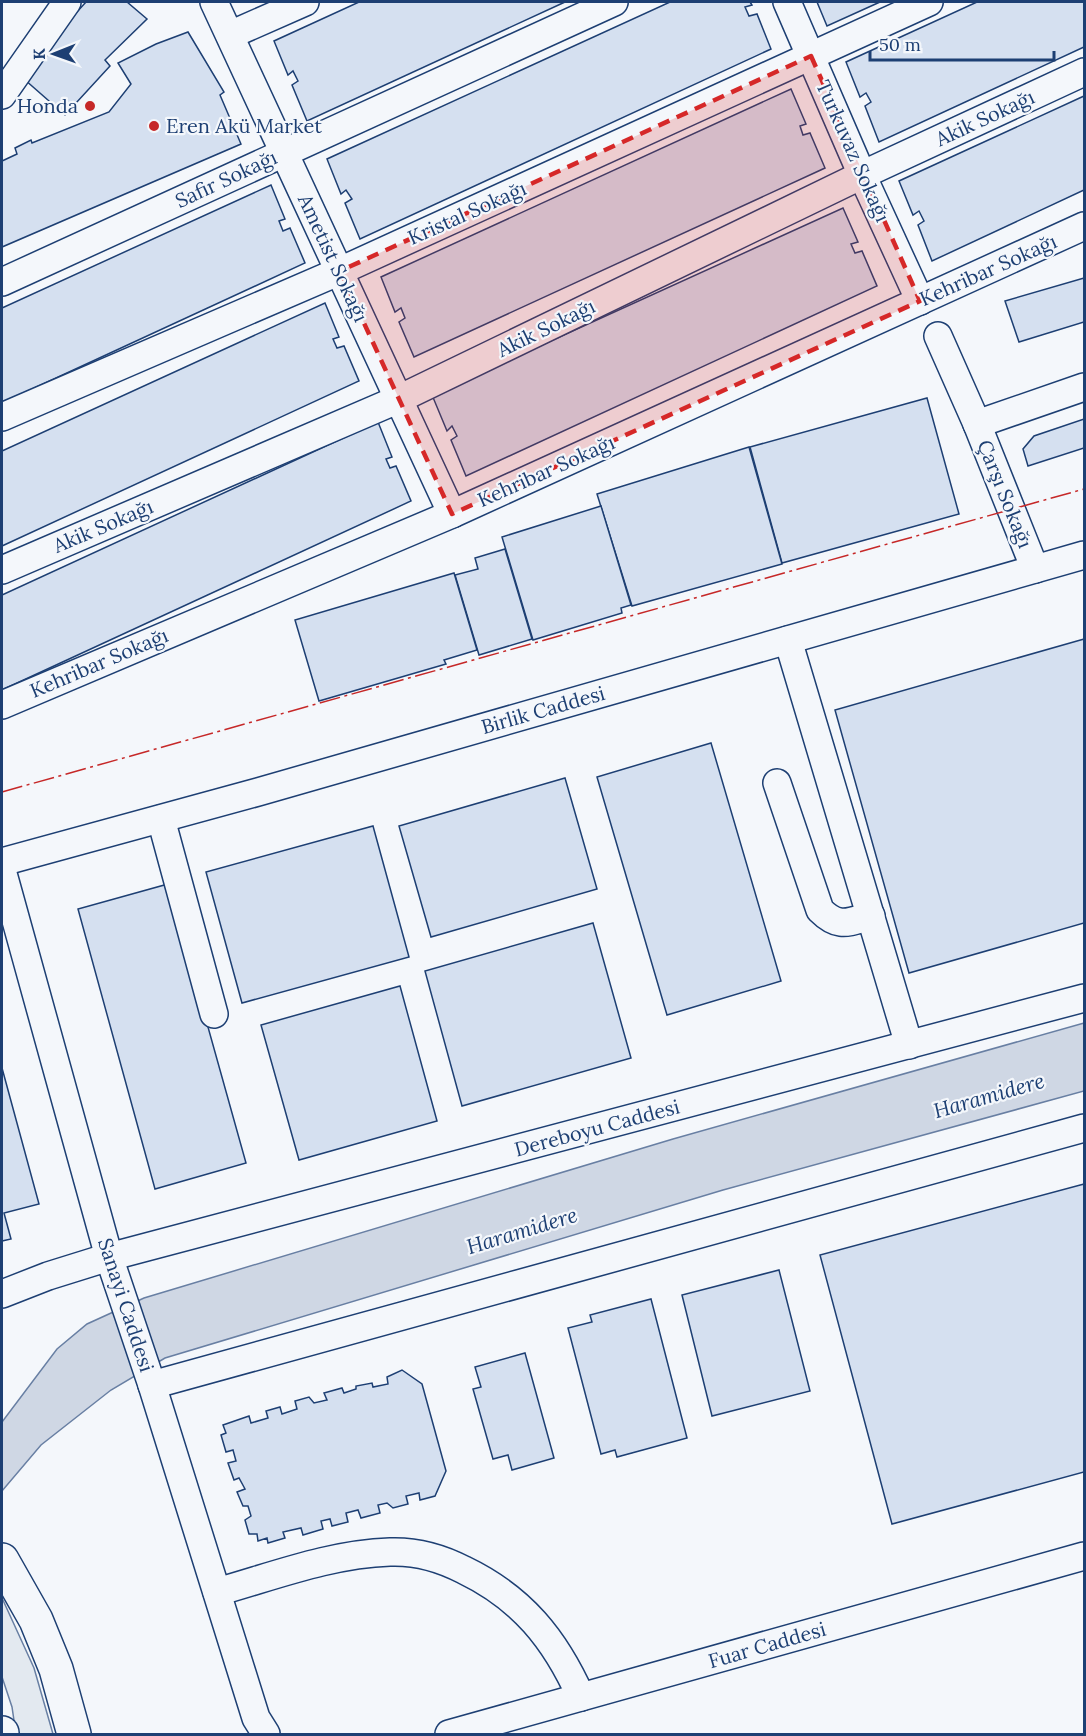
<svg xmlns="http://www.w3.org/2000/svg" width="1086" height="1736" font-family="Lora,serif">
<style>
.green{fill:#e3e9f0;stroke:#687fa3;stroke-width:1.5}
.water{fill:#cfd7e4;stroke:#687fa3;stroke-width:1.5}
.building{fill:#d5e0f0;stroke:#1d3f73;stroke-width:1.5}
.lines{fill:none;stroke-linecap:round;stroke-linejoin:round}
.minor-casing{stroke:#1d3f73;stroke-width:30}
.highway-casing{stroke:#1d3f73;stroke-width:36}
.minor{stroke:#f4f7fb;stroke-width:27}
.highway{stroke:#f4f7fb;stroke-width:33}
.power{stroke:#c62828;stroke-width:1.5;stroke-dasharray:21 4.5 3 4.5;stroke-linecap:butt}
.marked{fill:#d62828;fill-opacity:0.2;stroke:#d62828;stroke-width:4.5;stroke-dasharray:12 8;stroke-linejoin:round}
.poi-dot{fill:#c62828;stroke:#f4f7fb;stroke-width:2}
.labels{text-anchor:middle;stroke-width:4.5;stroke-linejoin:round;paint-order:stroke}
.poi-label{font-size:20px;fill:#1d3f73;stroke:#f4f7fb;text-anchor:end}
.street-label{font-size:20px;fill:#1d3f73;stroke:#f4f7fb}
.water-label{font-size:21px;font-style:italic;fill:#1d3f73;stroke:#f4f7fb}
</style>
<rect width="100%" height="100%" fill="#f4f7fb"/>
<!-- green -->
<path class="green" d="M2 1598 34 1668 53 1734H16L12 1707 2 1677Z"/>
<!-- water -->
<path class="water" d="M1084 1023V1091L723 1190 165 1358 111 1390 41 1445 2 1491V1422L57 1349 87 1324 144 1298 673 1139Z"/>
<!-- building -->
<g class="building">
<path d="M86 2H127L147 19 105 60 110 66 65 115 16 72 66 24Z"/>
<path d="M359 2H565L307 121 292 85 298 81 293 71 288 75 274 41Z"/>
<path d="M670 2H750L752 5 745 7 749 16 757 14 771 49 360 239 345 203 352 199 346 190 341 194 327 159Z"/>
<path d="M817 2H880L827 26Z"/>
<path d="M977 2H1084V47L879 142 865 106 871 102 866 93 860 97 846 62Z"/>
<path d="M188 32 224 92 220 95 241 144 2 247V161L17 154 15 148 31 140 32 143 109 112 131 84 118 63 156 44Z"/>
<path d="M791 89 806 124 800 126 803 135 810 133 825 168 414 357 399 322 405 318 401 308 395 312 381 277Z"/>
<path d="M1084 96V190L932 261 918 225 924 221 919 211 913 215 899 181Z"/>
<path d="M271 185 285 219 279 221 283 231 290 228 305 263 2 403V308Z"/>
<path d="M843 208 858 242 851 244 855 253 862 251 877 286 466 476 451 440 457 436 452 426 447 431 432 395Z"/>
<path d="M1084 278V322L1019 342 1005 301Z"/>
<path d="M325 303 339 337 333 339 337 348 344 346 359 381 2 546V451Z"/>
<path d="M927 398 959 514 782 563 750 447Z"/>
<path d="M1084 419V448L1028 466 1023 449 1034 436Z"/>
<path d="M378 422 392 457 386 459 390 468 396 466 411 501 2 690V595Z"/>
<path d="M749 447 782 564 632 606 597 494Z"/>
<path d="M601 506 631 605 621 608 622 613 533 640 502 537Z"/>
<path d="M505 549 532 639 479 655 455 575 478 569 475 558Z"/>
<path d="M454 573 477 650 444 660 446 664 319 701 295 620Z"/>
<path d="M1084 639V923L909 973 835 710Z"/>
<path d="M711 743 781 981 667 1015 597 777Z"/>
<path d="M565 778 597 889 431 937 399 826Z"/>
<path d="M373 826 409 957 242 1003 206 872Z"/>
<path d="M168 884 246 1163 155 1189 78 909Z"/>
<path d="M593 923 631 1058 462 1106 425 971Z"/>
<path d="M400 986 437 1121 299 1160 261 1025Z"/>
<path d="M2 1068 39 1204 4 1213 11 1239 2 1241Z"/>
<path d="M1084 1184V1472L892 1524 820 1255Z"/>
<path d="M779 1270 810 1391 712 1416 682 1295Z"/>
<path d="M651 1299 687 1438 617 1457 615 1450 601 1454 568 1328 592 1322 590 1315Z"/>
<path d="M525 1353 554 1458 512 1470 508 1455 493 1459 473 1389 481 1387 475 1367Z"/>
<path d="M402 1370 422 1384 446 1471 435 1496 420 1500 419 1493 406 1496 408 1504 393 1508 387 1503 378 1505 380 1513 361 1518 358 1510 346 1513 348 1522 332 1526 330 1519 321 1521 323 1529 303 1535 301 1528 283 1532 285 1538 268 1543 267 1538 258 1541 257 1534H249L245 1520 251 1516 248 1506H243L237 1492 245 1489 239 1478 234 1480 228 1463 236 1461 233 1450 226 1452 221 1435 226 1433 223 1425 249 1416 251 1423 268 1418 266 1411 280 1407 282 1414 297 1409 295 1401 309 1397 314 1403 327 1400 324 1393 342 1388 344 1393 356 1389V1386L372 1383 373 1387 388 1384 387 1377Z"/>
</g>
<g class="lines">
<defs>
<g id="minor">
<path d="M214 2 452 514"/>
<path d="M787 2 862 175 920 301"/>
<path d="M230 35 305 2"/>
<path d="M2 95 67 2"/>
<path d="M2 282 614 2"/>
<path d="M938 336 977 424 1035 569"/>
<path d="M2 417 340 271 929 2"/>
<path d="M977 424 1084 387"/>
<path d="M2 570 399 399 862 175 1084 72"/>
<path d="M788 640 909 1045"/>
<path d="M2 705 452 514 1084 226"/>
<path d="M777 783 820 910C839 929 848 922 871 916"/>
<path d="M161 819 214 1014"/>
<path d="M2 862 258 792 1084 555"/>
<path d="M2 870 109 1257 152 1385 256 1718 266 1734"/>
<path d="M2 1294 48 1276 109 1257 1084 998"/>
<path d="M152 1385 1084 1128"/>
<path d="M217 1592C274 1576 330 1554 390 1552 416 1551 441 1558 464 1570 522 1598 555 1639 581 1697"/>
<path d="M449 1734 1084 1556"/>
</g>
<g id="highway">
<path d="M2 1560 36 1620 56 1669 74 1734"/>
<path d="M2 1733V1734"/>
</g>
</defs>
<!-- minor casing -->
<use href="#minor" class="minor-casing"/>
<!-- highway casing -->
<use href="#highway" class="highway-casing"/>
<!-- minor -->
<use href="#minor" class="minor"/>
<!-- highway -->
<use href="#highway" class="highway"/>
<!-- power -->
<path class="power" d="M2 792 1084 489"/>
</g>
<!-- marked area -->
<path class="marked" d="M811 56 920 301 452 514 340 271Z"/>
<!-- markers -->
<g class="poi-dot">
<circle cx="90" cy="106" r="6"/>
<circle cx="154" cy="126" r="6"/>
</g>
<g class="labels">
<!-- poi labels -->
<g class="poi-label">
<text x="78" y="113">Honda</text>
<text x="166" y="133" text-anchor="start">Eren Akü Market</text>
</g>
<!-- street labels -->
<g class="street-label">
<text transform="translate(985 118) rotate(-25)" y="7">Akik Sokağı</text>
<text transform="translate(853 151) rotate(66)" y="7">Turkuvaz Sokağı</text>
<text transform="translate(226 179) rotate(-25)" y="7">Safir Sokağı</text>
<text transform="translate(467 213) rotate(-24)" y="7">Kristal Sokağı</text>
<text transform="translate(333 258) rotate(65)" y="7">Ametist Sokağı</text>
<text transform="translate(988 270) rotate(-24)" y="7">Kehribar Sokağı</text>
<text transform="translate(546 328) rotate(-26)" y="7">Akik Sokağı</text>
<text transform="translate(546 471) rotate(-24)" y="7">Kehribar Sokağı</text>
<text transform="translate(1005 494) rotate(68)" y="7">Çarşı Sokağı</text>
<text transform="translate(103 526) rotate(-23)" y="7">Akik Sokağı</text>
<text transform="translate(99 663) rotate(-23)" y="7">Kehribar Sokağı</text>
<text transform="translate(543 710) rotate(-16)" y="7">Birlik Caddesi</text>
<text transform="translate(597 1128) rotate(-15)" y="7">Dereboyu Caddesi</text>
<text transform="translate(126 1305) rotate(72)" y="7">Sanayi Caddesi</text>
<text transform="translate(767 1645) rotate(-16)" y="7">Fuar Caddesi</text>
</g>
<!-- water labels -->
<g class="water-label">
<text transform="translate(989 1096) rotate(-16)" y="7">Haramidere</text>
<text transform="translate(522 1231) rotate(-17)" y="7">Haramidere</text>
</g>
</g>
<!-- border -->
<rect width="1086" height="1736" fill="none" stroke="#1d3f73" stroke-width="6"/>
<!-- north arrow -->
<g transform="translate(54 54) rotate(269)" stroke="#f4f7fb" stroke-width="4.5" paint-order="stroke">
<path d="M0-4.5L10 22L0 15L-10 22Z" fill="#1d3f73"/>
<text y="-9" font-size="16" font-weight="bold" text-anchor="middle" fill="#1d3f73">K</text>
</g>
<!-- scale -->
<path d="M870 51v9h184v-9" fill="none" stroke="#1d3f73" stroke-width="3"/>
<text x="879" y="51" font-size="18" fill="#1d3f73" stroke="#f4f7fb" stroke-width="4.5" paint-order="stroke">50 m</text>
</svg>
